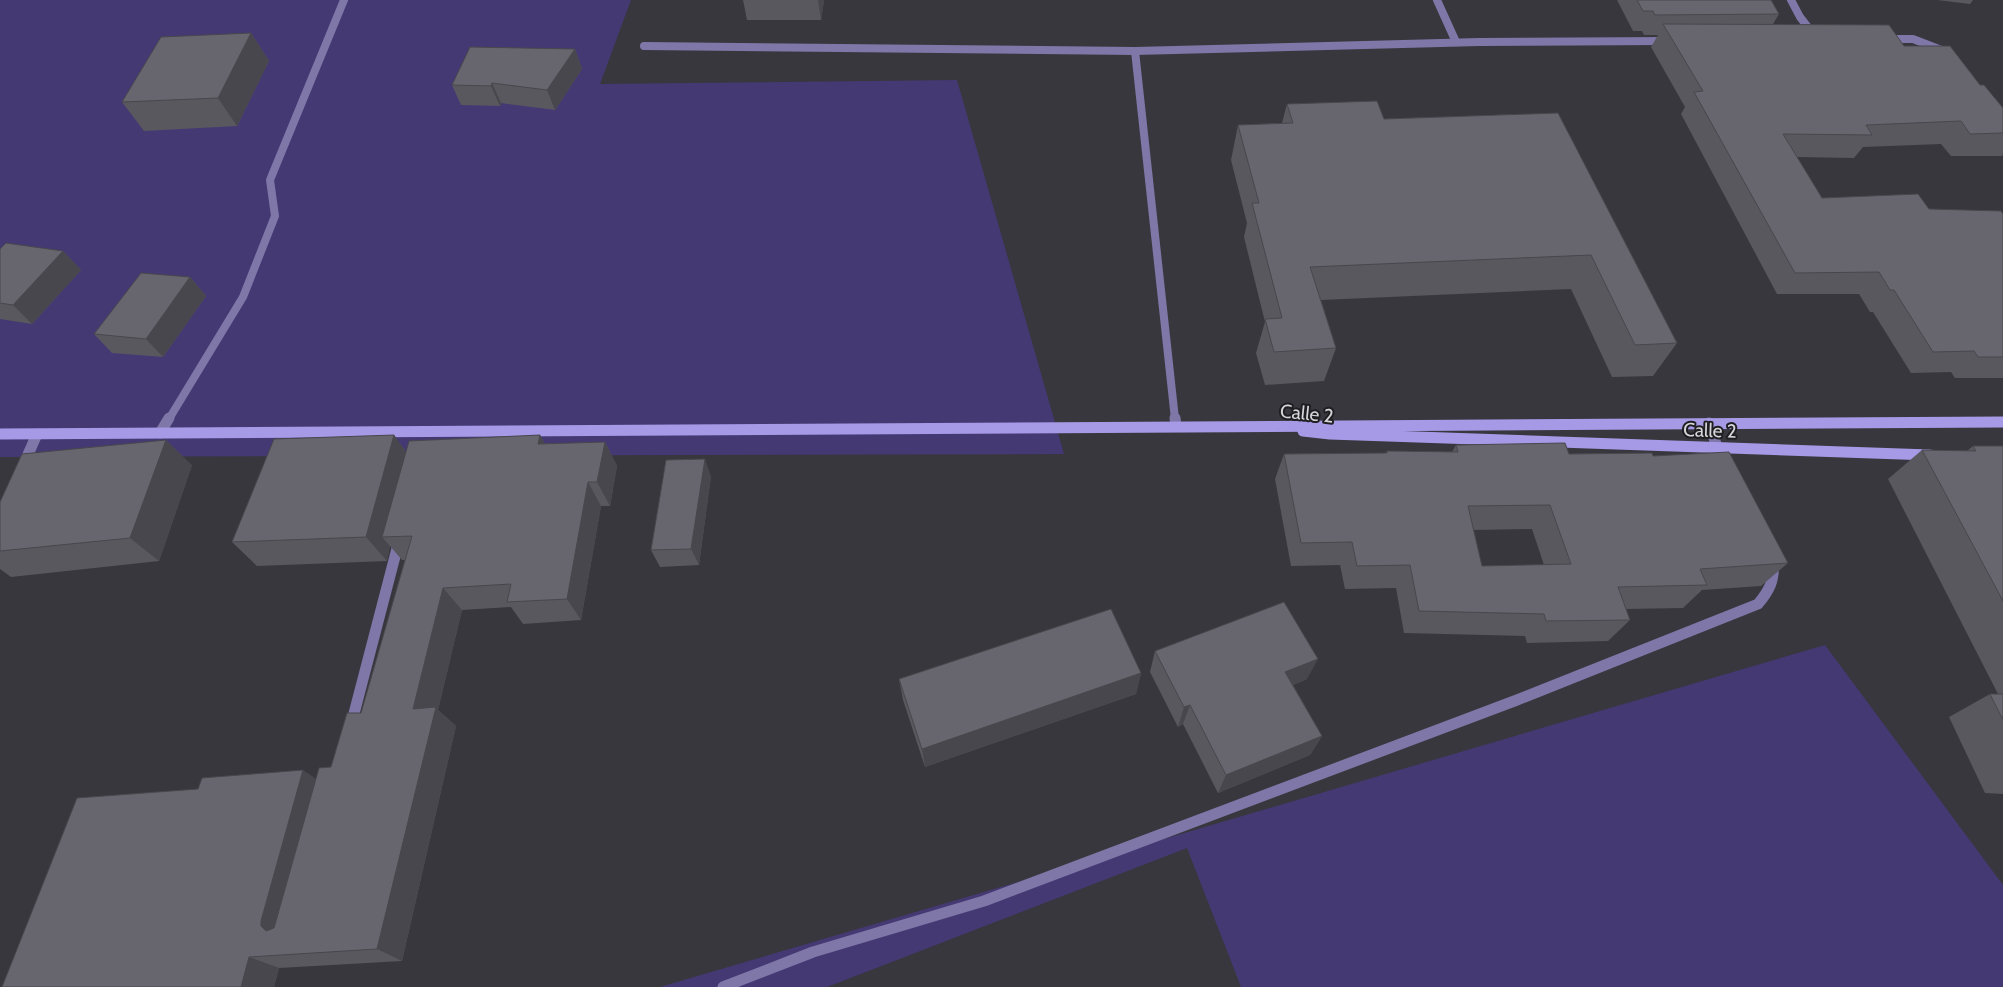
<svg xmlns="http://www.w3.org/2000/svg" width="2003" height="987" font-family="Cabin,sans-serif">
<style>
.green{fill:#453973}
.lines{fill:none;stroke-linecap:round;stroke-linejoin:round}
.service-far1{stroke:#7f77a8;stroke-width:8}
.service{stroke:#7f77a8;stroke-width:11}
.minor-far1{stroke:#7f77a8;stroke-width:8}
.minor{stroke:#7f77a8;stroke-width:11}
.secondary{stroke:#a69ae7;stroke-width:11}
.wall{fill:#59585f;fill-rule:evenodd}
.shaded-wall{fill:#48474d}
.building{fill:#67666e;stroke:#48474d;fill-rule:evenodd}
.labels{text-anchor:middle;stroke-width:4;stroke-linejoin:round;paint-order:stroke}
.street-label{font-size:19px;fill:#d6d5da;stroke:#1f1f22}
</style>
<rect width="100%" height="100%" fill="#38373e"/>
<!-- green -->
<g class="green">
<path d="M0 0H631L600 84 957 80 1064 454 0 457Z"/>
<path d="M1825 645 2003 885V987H1241L1187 848 827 987H660Z"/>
</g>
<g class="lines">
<!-- service-far1 -->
<g class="service-far1">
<path d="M1437 0 1456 42"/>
<path d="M1791 0 1800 17 1814 35"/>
</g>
<!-- service -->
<g class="service">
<path d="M1709 423 1719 453"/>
<path d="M23 466 37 434"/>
<path d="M351 725 399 541"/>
<path d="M723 987 813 952 984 901 1517 700 1758 604C1769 591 1775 580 1773 562"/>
</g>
<!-- minor-far1 -->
<g class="minor-far1">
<path d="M1888 39H1913L1944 51"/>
<path d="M644 46 1135 51 1479 42 1668 41"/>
<path d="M1135 51 1175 419"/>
<path d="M169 419 243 297 275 216 270 180 344 0"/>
</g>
<!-- minor -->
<g class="minor">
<path d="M1175 418 1176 426"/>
<path d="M160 433 169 418"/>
</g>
<!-- secondary -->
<g class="secondary">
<path d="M1303 431 1330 434 1930 455"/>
<path d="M0 434 2003 422"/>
</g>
</g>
<!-- wall -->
<g class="wall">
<path d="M743 0H824L821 20H747Z"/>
<path d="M1617 0H1771L1779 14 1773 24 1904 46 1980 85 2003 108V154L2002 156H1951L1941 144 1863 147 1854 158 1797 157 1822 198 1929 209 2003 214V378H1955L1951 372 1911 373 1873 312H1870L1859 294H1777L1681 114 1685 107 1651 47 1658 35H1644L1642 31H1633Z"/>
<path d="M1937 0H1973L1970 4Z"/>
<path d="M251 33 269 61 237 126 144 131 122 102Z"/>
<path d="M575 49 582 69 555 110 501 103 500 106 461 105 452 85Z"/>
<path d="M1287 104 1384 119 1558 113 1677 343 1653 376 1612 377 1571 289 1321 300 1336 348 1324 381 1265 385 1256 353 1265 322 1244 237 1247 223 1231 160 1238 125 1282 123Z"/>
<path d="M0 249 63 251 81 270 32 324 0 319Z"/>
<path d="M190 277 206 296 163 357 112 353 94 334Z"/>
<path d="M394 435 406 452 540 435 545 444 605 442 617 466 610 506H601L581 620 523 624 511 607 462 610 438 710 456 726 402 961 279 968 274 987H2L198 789 316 779 331 767 361 713 405 560H402L390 546 387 561 257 566 232 542Z"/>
<path d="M1456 445 1569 454 1653 456 1788 563 1761 586 1702 590 1683 608 1626 609 1630 620 1608 641 1527 643 1525 636 1404 633 1396 588 1345 589 1340 565 1291 566 1275 479 1284 454 1386 453 1387 451 1452 452ZM1532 529 1544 565 1482 566 1473 530Z"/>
<path d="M1973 446H2003V794L1985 793 1949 717 1990 694H1998L1888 479 1922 450 1967 451Z"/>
<path d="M192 465 159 561 11 577 0 569V502Z"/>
<path d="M711 476 699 565 660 567 651 550Z"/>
<path d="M1155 651 1307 679 1293 685 1322 736 1310 755 1218 793 1183 724 1178 727 1150 672Z"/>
<path d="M1141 673 1136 694 925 767 903 700 899 679Z"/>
</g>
<!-- shaded-wall -->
<g class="shaded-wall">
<path d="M818 0H824L821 20Z"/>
<path d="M251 33 269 61 237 126 218 98Z"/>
<path d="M575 49 582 69 555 110 547 90Z"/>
<path d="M492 83 501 103 500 106 491 86Z"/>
<path d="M63 251 81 270 32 324 13 305Z"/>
<path d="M190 277 206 296 163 357 146 339Z"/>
<path d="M394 435 413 461 382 537 390 546 387 561 366 537Z"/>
<path d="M540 435 554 460 538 444Z"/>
<path d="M166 440 192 465 159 561 130 538Z"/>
<path d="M605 442 617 466 610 506 597 482Z"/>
<path d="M705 459 711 476 699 565 691 549Z"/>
<path d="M588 482 601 506 581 620 567 599Z"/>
<path d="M443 588 462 610 438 710 456 726 402 961 377 949 413 709Z"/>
<path d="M1318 659 1307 679 1275 692 1285 672Z"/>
<path d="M1141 673 1136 694 925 767 922 749Z"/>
<path d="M1190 705 1183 724 1178 727 1184 707Z"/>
<path d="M1322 736 1310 755 1218 793 1226 775Z"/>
<path d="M303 770 328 787 290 934 266 931 261 926V921Z"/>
<path d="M249 957 279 968 274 987H241Z"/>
</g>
<!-- building -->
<g class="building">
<path d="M1637 0H1771L1779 14 1655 15 1653 11H1643Z"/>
<path d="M1663 24 1889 25 1904 46H1950L1980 85H1984L2003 108V133L1970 134 1961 121 1866 125 1872 135 1783 134 1822 198 1918 194 1929 209 2001 211 2003 214V357H1978L1974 351 1933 352 1894 290H1890L1879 272 1795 273 1694 92 1703 91Z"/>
<path d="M251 33 218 98 122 102 161 37Z"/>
<path d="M470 47 575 49 547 90 492 83 491 86 452 85Z"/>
<path d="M1377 101 1384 119 1558 113 1677 343 1635 345 1591 255 1310 267 1336 348 1274 352 1265 319 1282 318 1252 203H1259L1238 125 1293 123 1287 104Z"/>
<path d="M6 243 63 251 13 305 0 303V249Z"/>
<path d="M141 273 190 277 146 339 94 334Z"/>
<path d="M394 435 366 537 232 542 274 439Z"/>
<path d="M540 435 538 444 605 442 597 482H588L567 599 507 602 511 584 443 588 413 709 436 707 377 949 249 957 241 987H2L77 798 198 789 202 778 303 770 261 921V926L266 931 274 928 319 768 331 767 347 713H361L412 536 382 537 409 441Z"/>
<path d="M166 440 130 538 0 551V502L22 454Z"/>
<path d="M1565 443 1569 454 1652 453 1653 456 1729 452 1788 563 1700 569 1707 585 1618 587 1630 620 1546 621 1544 614 1419 611 1410 565 1357 566 1352 542 1301 543 1284 454 1387 453V451L1458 452 1456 445ZM1550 505 1571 564 1482 566 1468 506Z"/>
<path d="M1973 446H2003V601L1922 450 1976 451Z"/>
<path d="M705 459 691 549 651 550 666 460Z"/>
<path d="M1284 602 1318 659 1285 672 1322 736 1226 775 1190 705 1184 707 1155 651Z"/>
<path d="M1111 609 1141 673 922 749 899 679Z"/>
<path d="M1990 694H2003V720Z"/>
</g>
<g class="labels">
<!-- street labels -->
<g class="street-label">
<text transform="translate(1307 413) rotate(6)" y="7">Calle 2</text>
<text transform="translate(1710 430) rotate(2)" y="7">Calle 2</text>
</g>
</g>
</svg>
